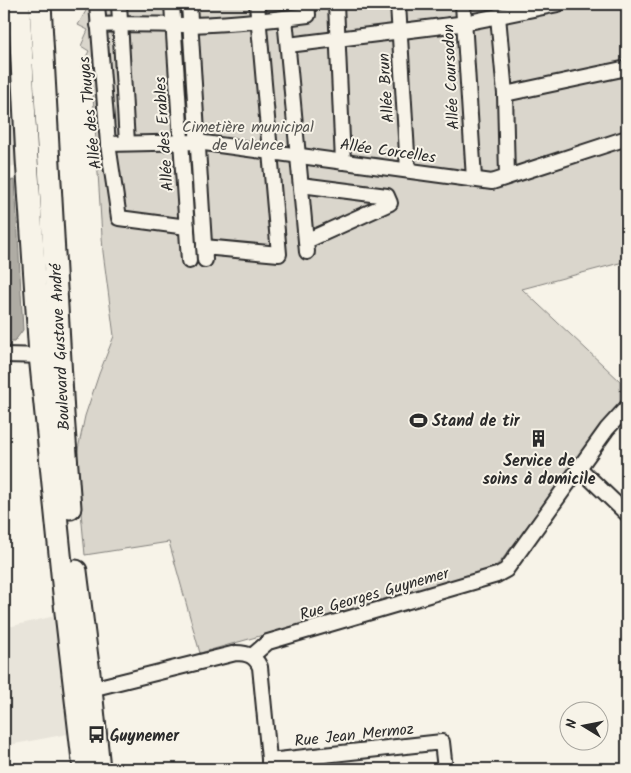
<svg xmlns="http://www.w3.org/2000/svg" width="631" height="773" font-family="Kalam,sans-serif">
<style>
.built{fill:#e8e4da}
.green{fill:#dad6cc;stroke:#82807c}
.water{fill:#afaca4;stroke:#7a7874}
.lines{fill:none;stroke-linecap:round;stroke-linejoin:round}
.street-casing{stroke:#2b2b2b;stroke-width:18}
.primary-casing{stroke:#2b2b2b;stroke-width:25}
.street{stroke:#f7f3e8;stroke-width:14}
.primary{stroke:#f7f3e8;stroke-width:21}
.labels{text-anchor:middle;stroke-width:4;stroke-linejoin:round;paint-order:stroke}
.street-label{font-size:16px;fill:#2b2b2b;stroke:#f7f3e8}
.park-label{font-size:16px;fill:#575653;stroke:#f7f3e8}
.poi-label{font-size:16px;font-weight:bold;fill:#2b2b2b;stroke:#f7f3e8;text-anchor:start}
</style>
<rect width="100%" height="100%" fill="#f7f3e8"/>
<filter id="ink" filterUnits="userSpaceOnUse"><feTurbulence type="fractalNoise" baseFrequency=".02" numOctaves="2"/><feDisplacementMap in="SourceGraphic" scale="10" xChannelSelector="R" yChannelSelector="G"/><feConvolveMatrix kernelMatrix="1 2 1 2 8 2 1 2 1" color-interpolation-filters="sRGB"/></filter>
<g filter="url(#ink)">
<!-- built -->
<g class="built">
<path d="M4 4H10L17 166 4 167Z"/>
<path d="M59 615 73 733 4 746V628Z"/>
</g>
<!-- green -->
<path class="green" d="M87 4H627V261L522 289 620 381V402L501 561 491 570 200 653 169 542 85 555 76 459 85 416 99 374 114 336 103 252 93 94 83 88 91 72 81 67 89 51 81 46 88 30 78 25 87 9Z"/>
<!-- water -->
<path class="water" d="M15 180 23 330 14 342H4V181Z"/>
<g class="lines">
<defs>
<g id="street">
<path d="M97 4 108 144 119 218 187 227"/>
<path d="M119 4 127 143"/>
<path d="M172 4 189 261"/>
<path d="M189 4 205 260"/>
<path d="M336 4 343 162"/>
<path d="M398 4 408 170"/>
<path d="M463 4 474 179"/>
<path d="M498 16 505 94 507 176"/>
<path d="M285 18 307 252"/>
<path d="M98 25C129 23 159 25 190 25 229 24 269 20 308 15L307 4"/>
<path d="M288 45 459 24 558 4"/>
<path d="M505 94 627 68"/>
<path d="M108 144 197 142 492 182 627 138"/>
<path d="M301 185 387 196 390 203 306 241"/>
<path d="M204 247 279 254 257 4"/>
<path d="M4 355 48 356"/>
<path d="M579 468 627 514"/>
<path d="M252 656 268 642 497 575 506 570 607 429 627 407"/>
<path d="M86 686 91 689 236 653C248 653 255 656 260 667L270 769"/>
<path d="M269 761 442 742 445 769"/>
</g>
<g id="primary">
<path d="M19 4 27 159 40 355 66 613 84 769"/>
<path d="M40 4 63 414 70 508"/>
<path d="M76 571 91 689 99 769"/>
</g>
</defs>
<!-- street casing -->
<use href="#street" class="street-casing"/>
<!-- primary casing -->
<use href="#primary" class="primary-casing"/>
<!-- street -->
<use href="#street" class="street"/>
<!-- primary -->
<use href="#primary" class="primary"/>
</g>
</g>
<!-- icons -->
<defs>
<symbol id="stadium-bare" viewBox="-9 -9 18 18"><path d="M0-5a6.5 5 0 1 0 0 10a6.5 5 0 1 0 0-10ZM-3.5-1.8h7v3.6h-7Z" fill="#2b2b2b" stroke="#f7f3e8" stroke-width="2.5" paint-order="stroke"/></symbol>
<symbol id="building-bare" viewBox="-9 -9 18 18"><path d="M-4-6H4V6H1V3H-1V6H-4ZM-2.5-4.3h1.7v1.8h-1.7ZM.8-4.3h1.7v1.8H.8ZM-2.5-1h1.7V.8h-1.7ZM.8-1h1.7V.8H.8Z" fill="#2b2b2b" stroke="#f7f3e8" stroke-width="2.5" paint-order="stroke"/></symbol>
<symbol id="bus-bare" viewBox="-9 -9 18 18"><path d="M-5-6H5V4H4V6H2V4H-2V6H-4V4H-5ZM-3.5-4V0h7V-4ZM-3.5 1.2v1.5H-2V1.2ZM2 1.2v1.5H3.5V1.2Z" fill="#2b2b2b" stroke="#f7f3e8" stroke-width="2.5" paint-order="stroke"/></symbol>
</defs>
<g fill-rule="evenodd">
<use href="#stadium-bare" x="406" y="408" width="25" height="25"/>
<use href="#building-bare" x="526" y="426" width="25" height="25"/>
<use href="#bus-bare" x="84" y="722" width="25" height="25"/>
</g>
<g class="labels">
<!-- street labels -->
<g class="street-label">
<text transform="translate(450 77) rotate(-93)" y="6">Allée Coursodon</text>
<text transform="translate(385 88) rotate(-94)" y="6">Allée Brun</text>
<text transform="translate(89 113) rotate(-96)" y="6">Allée des Thuyas</text>
<text transform="translate(163 134) rotate(-94)" y="6">Allée des Erables</text>
<text transform="translate(388 150) rotate(8)" y="6">Allée Corcelles</text>
<text transform="translate(59 347) rotate(-93)" y="6">Boulevard Gustave André</text>
<text transform="translate(374 593) rotate(-16)" y="6">Rue Georges Guynemer</text>
<text transform="translate(354 734) rotate(-6)" y="6">Rue Jean Mermoz</text>
</g>
<!-- park labels -->
<g class="park-label">
<text x="248" y="132">Cimetière municipal<tspan x="248" dy="18">de Valence</tspan></text>
</g>
<!-- poi labels -->
<g class="poi-label">
<text x="432" y="426">Stand de tir</text>
<text x="539" y="466" text-anchor="middle">Service de<tspan x="539" dy="18">soins à domicile</tspan></text>
<text x="110" y="741">Guynemer</text>
</g>
</g>
<!-- margin -->
<rect width="631" height="773" fill="none" stroke="#f7f3e8" stroke-width="20"/>
<rect x="10" y="10" width="611" height="753" fill="none" stroke="#2b2b2b" stroke-width="2" filter="url(#ink)"/>
<!-- north arrow -->
<g transform="translate(584 726) rotate(280)"><circle r="24" fill="#f7f3e8" stroke="#a5a39c"/>
<path d="M0-4L9 19L0 12L-9 19Z" fill="#2b2b2b"/>
<text y="-8" font-size="14" font-weight="bold" text-anchor="middle" fill="#2b2b2b">N</text>
</g>
</svg>
